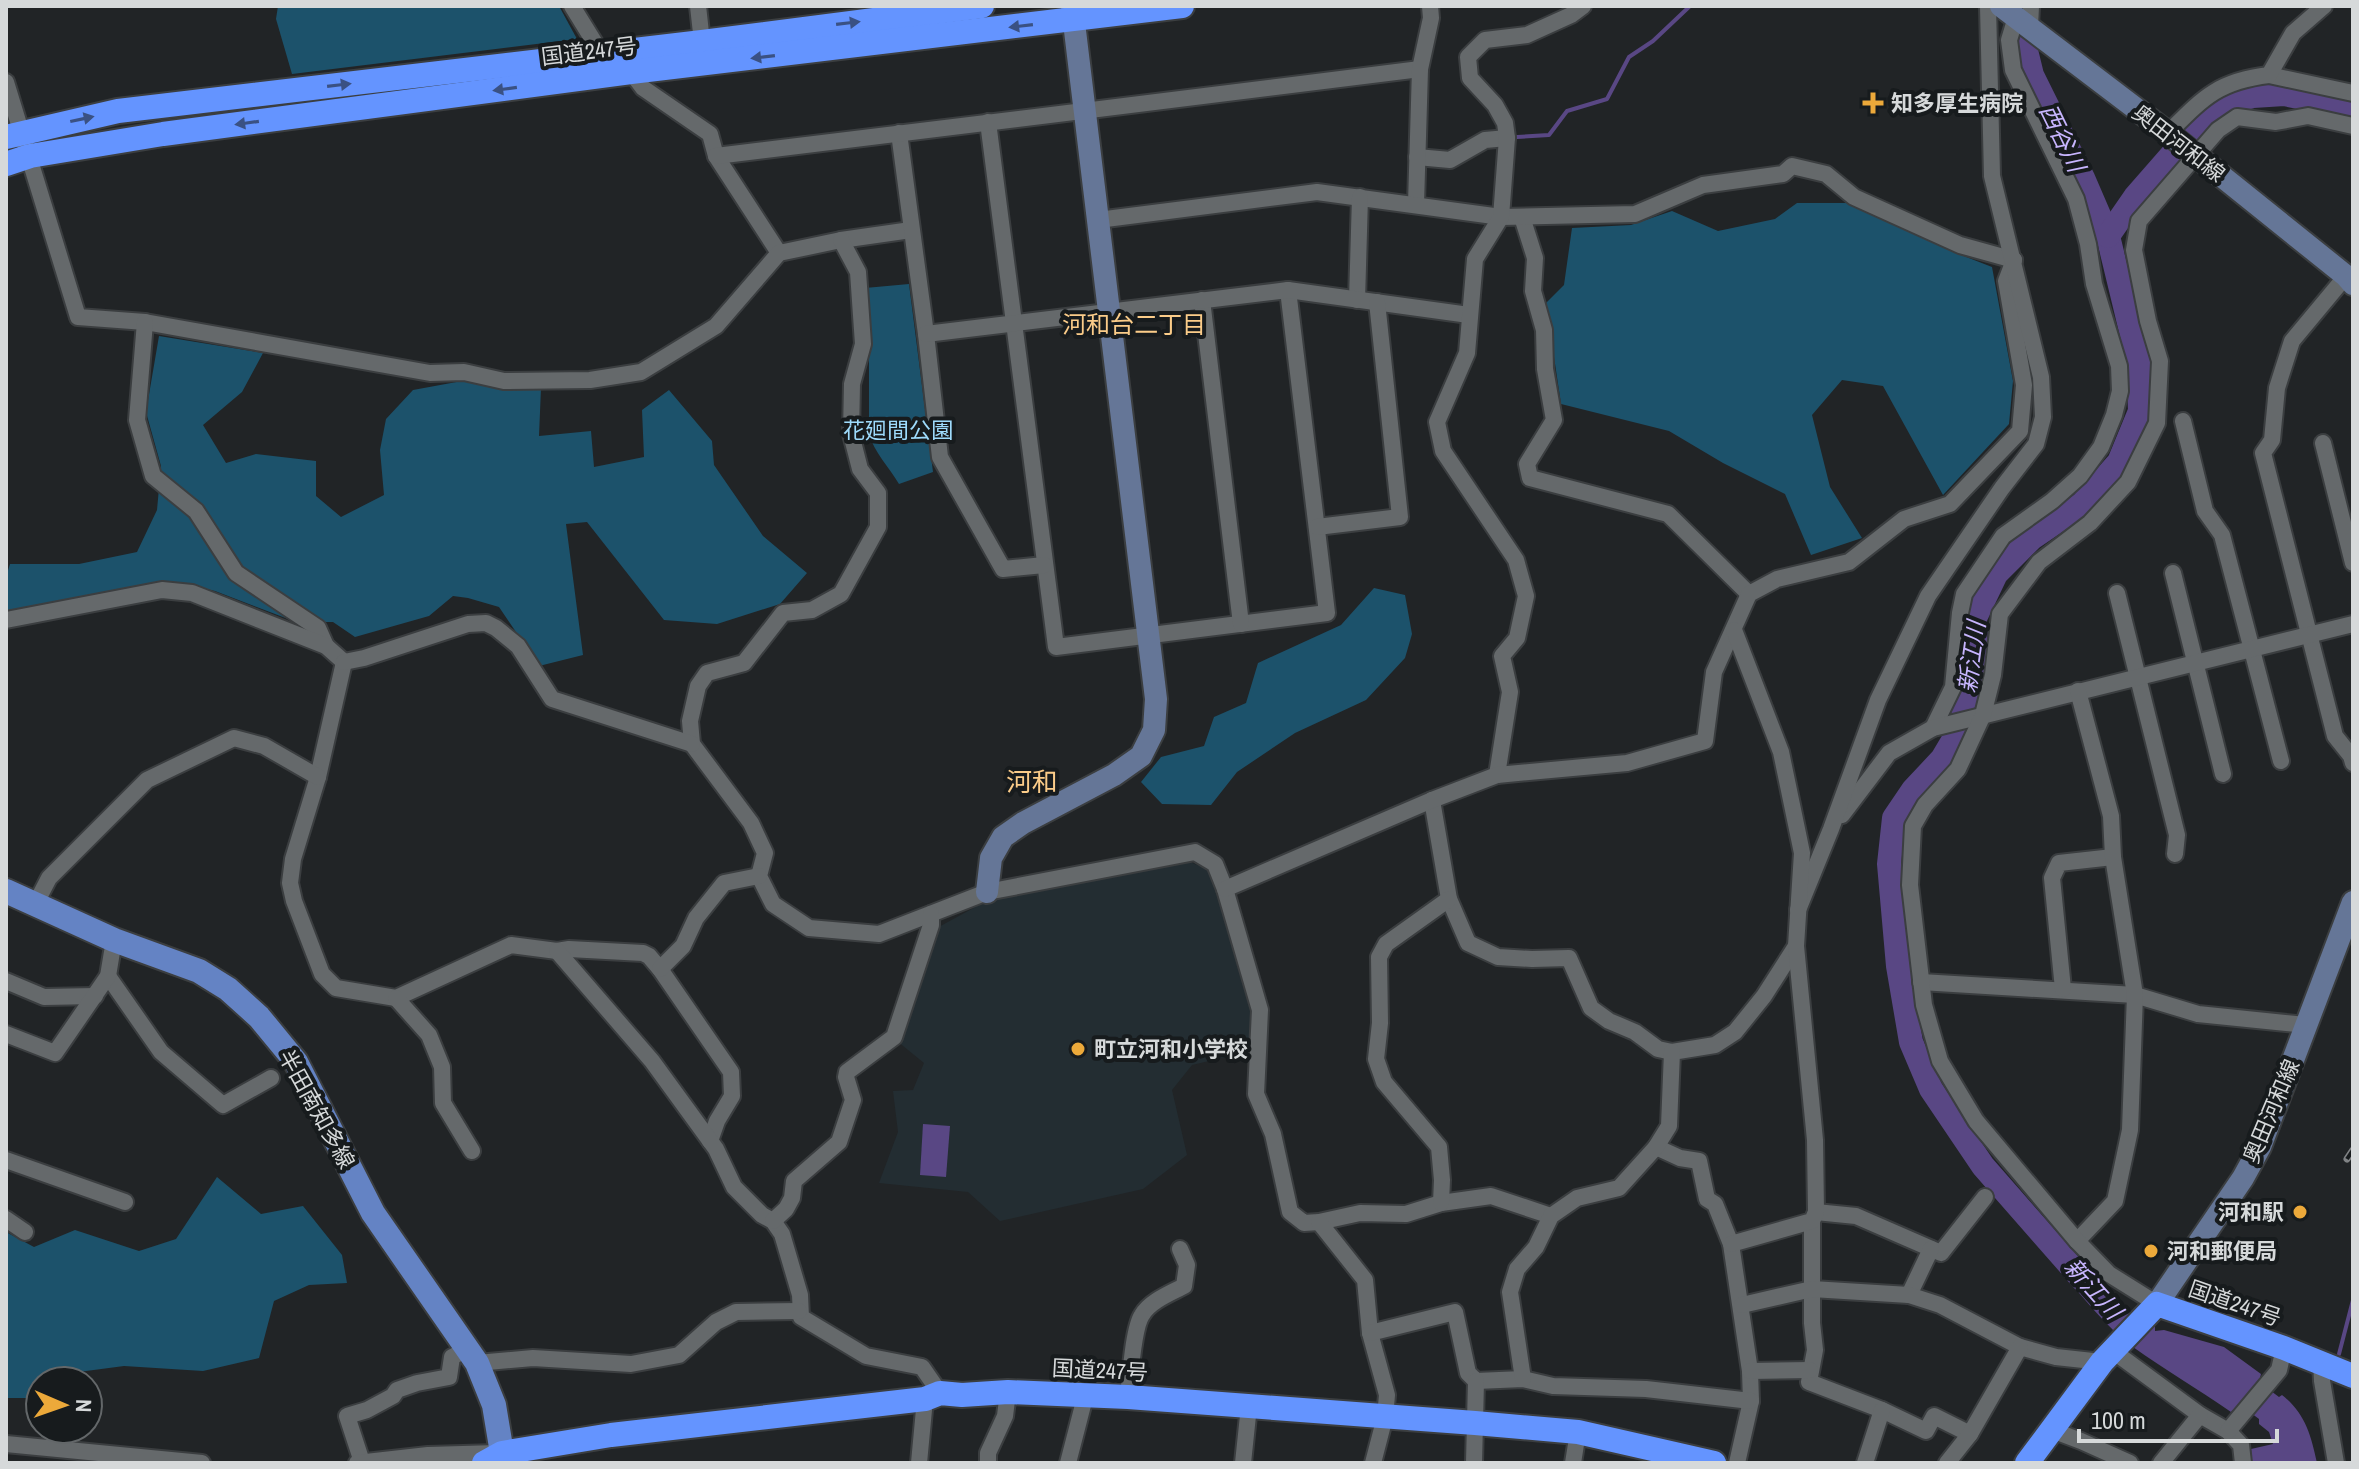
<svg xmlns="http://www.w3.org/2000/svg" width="2359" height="1469" font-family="'Archivo Narrow','Noto Sans JP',sans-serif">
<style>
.built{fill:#232d32}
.green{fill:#1c526b}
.water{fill:#594784}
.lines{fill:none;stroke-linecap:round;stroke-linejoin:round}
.stream{stroke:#594784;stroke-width:4}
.river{stroke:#594784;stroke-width:24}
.street-casing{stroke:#3b3e40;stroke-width:20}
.secondary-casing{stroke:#3b3e40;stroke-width:26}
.primary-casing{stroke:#3b3e40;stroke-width:28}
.highway-casing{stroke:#3b3e40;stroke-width:28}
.street{stroke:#65696b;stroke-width:16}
.secondary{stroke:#657697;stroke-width:22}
.primary{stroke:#6483c4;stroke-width:24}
.highway{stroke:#6494ff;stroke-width:24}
.rail-casing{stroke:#808385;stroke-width:7}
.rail{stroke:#171b1d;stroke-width:4;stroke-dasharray:12;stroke-linecap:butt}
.oneway{fill:#3a5183}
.poi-dot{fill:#eca93a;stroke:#171b1d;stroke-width:3}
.labels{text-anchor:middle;stroke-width:8;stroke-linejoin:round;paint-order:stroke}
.street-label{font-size:22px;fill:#d6d9da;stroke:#171b1d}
.poi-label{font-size:22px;font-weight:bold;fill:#d6d9da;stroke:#171b1d;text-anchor:start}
.park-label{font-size:22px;fill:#9edbfc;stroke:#171b1d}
.water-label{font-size:24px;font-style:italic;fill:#c7b5fe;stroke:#171b1d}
.neighbourhood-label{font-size:24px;fill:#fbcc89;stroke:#171b1d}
.quarter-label{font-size:26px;fill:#fbcc89;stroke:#171b1d}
</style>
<rect width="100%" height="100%" fill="#212426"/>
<!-- built -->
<path class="built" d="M1190 862 1207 869 1217 890 1251 1011 1248 1056 1226 1057 1192 1065 1172 1090 1187 1155 1143 1189 1000 1221 968 1192 879 1183 898 1132 893 1091 913 1090 924 1063 897 1041 937 928 988 900Z"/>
<!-- green -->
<g class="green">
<path d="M278 6H559L577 39 292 74 276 19Z"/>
<path d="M1797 203H1848L1956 253 1992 267 2013 381 2009 424 1943 495 1883 386 1842 380 1812 415 1830 487 1862 538 1811 555 1785 494 1723 463 1669 431 1561 404 1546 303 1564 285 1572 228 1631 225 1672 211 1718 231 1775 219Z"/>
<path d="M909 284 933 472 899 484C889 467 874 452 869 434V336L865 288Z"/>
<path d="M159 336 263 353 242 392 203 425 226 463 256 454 316 461V496L341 517 384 495 380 450 386 419 413 390 462 381 541 388 539 436 591 431 594 467 644 457 642 410 669 390 712 441 714 465 763 536 807 573 780 604 717 624 664 620 587 522 566 524 583 655 539 666 499 607 468 598 453 596 429 616 355 637 333 622H296L215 591 177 582 147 585 6 613V577L10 564H79L137 552 157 510 161 466 146 412Z"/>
<path d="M1374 588 1405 595 1412 634 1405 658 1366 700 1295 733 1237 772 1211 805 1162 804 1141 782 1161 757 1204 746 1214 717 1246 703 1258 663 1341 625Z"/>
<path d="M217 1177 261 1214 303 1206 342 1255 347 1283 309 1285 274 1301 259 1358 203 1371 124 1366 71 1373 64 1381H40V1398H8L6 1400V1232L34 1247 75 1230 139 1251 176 1239Z"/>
</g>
<!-- water -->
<g class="water">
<path d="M923 1124 950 1126 946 1177 920 1175Z"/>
<path d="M2069 1247 2121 1305 2149 1329 2155 1325V1331L2164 1330 2224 1347 2261 1374 2259 1382 2279 1397 2282 1395C2305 1413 2311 1435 2317 1463H2252L2251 1449 2273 1444 2269 1432 2259 1424V1419L2239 1404 2231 1412C2198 1389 2164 1369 2133 1347 2103 1325 2076 1288 2052 1261Z"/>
</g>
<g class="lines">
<!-- stream -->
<g class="stream">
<path d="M1517 137 1549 135 1567 111 1607 99 1629 57 1653 41 1690 6"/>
<path d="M2339 1354 2353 1300"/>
</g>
<!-- river -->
<g class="river">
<path d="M2023 38 2032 75 2083 178 2108 236 2138 360 2140 411 2119 462 2082 504 2032 538 1996 574 1975 618 1976 670 1958 732 1942 759 1913 790 1894 818 1889 864 1898 966 1911 1042 1931 1089 1983 1166 2082 1279"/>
<path d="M2108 236 2135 197 2191 133 2225 104 2253 96 2284 94 2353 108"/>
</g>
<defs>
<g id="street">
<path d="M572 6 601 53"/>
<path d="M698 6 702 42"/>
<path d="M2030 27 2031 6"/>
<path d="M631 72 643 88 710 134 716 156 779 253"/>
<path d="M2269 75 2353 93"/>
<path d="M6 82 78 317 145 322 430 373 464 372 504 381 590 380 641 372 716 326 779 253 841 240 911 230"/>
<path d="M988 122 1056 647 1327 613 1288 290"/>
<path d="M899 133 926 334 940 457 1003 569 1044 565"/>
<path d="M2168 133C2203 98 2218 81 2269 75L2293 33 2324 6"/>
<path d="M716 156C950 127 1186 99 1420 69"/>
<path d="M1417 157 1450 160 1485 140 1507 138"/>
<path d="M1416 204 1420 69 1431 18 1430 6"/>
<path d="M1522 217 1535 258 1533 291 1544 330 1545 369 1554 420 1527 464 1530 478 1668 514 1749 594"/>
<path d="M1098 220 1317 192 1501 217 1635 214 1703 185 1783 174 1792 166 1826 174 1854 197 1960 245 2014 260"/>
<path d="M841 240 858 272 863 344 852 384 851 434 860 469 878 493V527L841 594 812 610 783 613 744 663 707 673 698 686 690 721 692 744 751 823 765 853 759 876 773 904 809 928 879 934 987 892 1195 852 1215 864 1225 889 1260 1010 1256 1094 1273 1134 1290 1212 1304 1223 1319 1222 1360 1213 1406 1214 1441 1203 1491 1196 1551 1216"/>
<path d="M2346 276 2292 341 2277 388 2272 440 2263 453 2335 736 2351 756 2353 763"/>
<path d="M1202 300 1241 624"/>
<path d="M1357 300 1360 197"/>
<path d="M145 322 137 420 153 476 196 511 236 573 318 628 326 646"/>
<path d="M926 334 1288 290 1469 315"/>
<path d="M2183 421 2205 511 2222 535 2281 761"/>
<path d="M2323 443 2353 563"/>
<path d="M1317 527 1400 517 1377 302"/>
<path d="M2173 573 2223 774"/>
<path d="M2117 593 2177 835 2175 854"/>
<path d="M6 620 162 590 192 593 326 646 344 662"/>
<path d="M344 662 318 777 293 859 290 883 294 901 322 974 336 988 396 998 511 945 557 951 569 949 643 953 649 956 660 969 731 1072 732 1096 717 1121 710 1141"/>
<path d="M344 662 364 658 468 624 486 623 496 628 518 646 552 699 692 744"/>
<path d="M1933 728 1953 687 1960 613 1964 594 2003 536 2052 501 2080 476 2101 447 2114 415 2120 391 2119 366 2094 284 2088 244 2076 199 2013 70 2009 40 2016 17"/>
<path d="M1497 775 1510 692 1502 656 1517 638 1526 596 1516 560 1443 451 1437 422 1467 353 1475 259 1501 217 1507 138 1505 123 1495 105 1470 78 1468 57 1485 40 1527 35 1571 15 1583 6"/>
<path d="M1432 800 1449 899 1468 943 1498 957 1532 959 1569 958 1591 1008 1609 1021 1635 1032 1658 1049 1672 1052 1715 1045 1735 1032 1764 996 1796 946"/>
<path d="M1842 815 1889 753 1933 728 2353 624"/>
<path d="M1225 889 1432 800 1497 775 1627 763 1705 741 1714 672 1749 594 1777 579 1849 562 1904 519 1950 504 2020 431 2024 385 2006 281 2014 260"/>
<path d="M35 905 49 878 147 780 234 738 264 746 318 777"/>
<path d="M1798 910 1831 829 1878 700 1928 596 2002 488 2036 444 2043 417 2041 377 1992 176 1988 6"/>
<path d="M557 951 652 1061 716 1149 734 1187 762 1215 773 1221 782 1234 800 1295 801 1317 866 1356 922 1367 940 1393"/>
<path d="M660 969 683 946 696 918 724 883 759 876"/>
<path d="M108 976 161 1052 223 1105 271 1078"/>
<path d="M6 981 44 997 95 996"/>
<path d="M1921 982 2135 995 2198 1014 2306 1025"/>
<path d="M2063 989 2052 878 2059 863 2113 857"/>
<path d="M396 998 429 1035 442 1067 443 1103 472 1151"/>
<path d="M6 1034 55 1053 108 976 114 940"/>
<path d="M1656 1147 1680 1158 1699 1161 1707 1199 1715 1204 1731 1244 1750 1371 1751 1401 1737 1463"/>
<path d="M6 1160 125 1202"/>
<path d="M1441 1203 1442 1180 1439 1147 1384 1082 1376 1059 1380 1023 1379 957 1386 944 1449 899"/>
<path d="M1816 1212 1856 1216 1941 1253 1985 1197"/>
<path d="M6 1219 25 1232"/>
<path d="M773 1221 786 1209 792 1198 794 1181 839 1142 853 1100 846 1077 847 1072 894 1037 931 925V914"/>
<path d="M1812 1221V1323L1815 1350 1809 1382 1882 1410 1926 1431 1934 1416 1970 1434"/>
<path d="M1319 1222 1365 1280 1370 1333 1387 1395 1385 1417 1373 1463"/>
<path d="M2077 1241 2115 1201 2130 1130 2135 995 2113 857 2111 816 2078 691"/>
<path d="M1731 1244 1812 1221 1816 1212 1815 1140 1796 946 1802 853 1781 752 1734 630"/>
<path d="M1909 1295 1931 1249"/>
<path d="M2157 1304 2109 1274 2077 1241 1976 1121 1940 1061 1924 1005 1910 885 1913 826 1925 805 1958 769 1983 715 1993 675 2000 614 2039 562 2090 523 2128 482 2157 423 2160 361 2148 321 2134 250 2139 221 2218 130 2237 117 2276 122 2308 116 2353 126"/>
<path d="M1742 1305 1812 1289 1909 1295 1940 1305 2020 1347 2056 1357 2102 1362"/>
<path d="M1370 1333 1455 1312 1468 1373 1476 1381 1523 1379 1553 1386 1646 1389 1751 1401"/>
<path d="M2113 1351 2200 1415 2228 1431 2241 1445 2243 1463"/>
<path d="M2321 1362 2322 1381 2336 1463"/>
<path d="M477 1363 533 1358 631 1364 679 1355 716 1322 736 1312 799 1311"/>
<path d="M1750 1371 1810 1370"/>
<path d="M1523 1379 1510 1292 1517 1269 1536 1247 1551 1216 1577 1198 1619 1188 1656 1147 1669 1126 1672 1052"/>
<path d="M1128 1397C1130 1380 1133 1328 1142 1315 1150 1301 1171 1293 1184 1286L1187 1265 1180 1249"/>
<path d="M2052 1430 2081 1441 2130 1463"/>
<path d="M2228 1431 2279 1370 2284 1348"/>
<path d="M6 1444 202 1463"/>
<path d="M362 1462 347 1416 367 1410 393 1396 397 1390 417 1383 449 1377 452 1357 467 1349"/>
<path d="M357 1463 428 1455 497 1453"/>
<path d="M919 1463 925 1399"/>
<path d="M988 1463V1453L1005 1416 1008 1392"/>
<path d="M1068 1463 1083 1405 1084 1395"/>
<path d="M1243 1463 1249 1406"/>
<path d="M1474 1463 1476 1381"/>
<path d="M1573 1463 1578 1432"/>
<path d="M1865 1463 1882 1410"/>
<path d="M1947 1463 1970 1434 2020 1347"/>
<path d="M2161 1463 2200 1415"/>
</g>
<g id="secondary">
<path d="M2001 6 2168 133 2346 276 2353 284"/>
<path d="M987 892 991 858 1003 837 1023 823 1114 775 1141 756 1154 730 1156 699 1072 6"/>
<path d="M2157 1304 2243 1178 2260 1147 2353 902"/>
</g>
<path id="primary" d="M6 891 114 940 199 971 228 989 259 1017 296 1062 373 1213 477 1363 494 1405 502 1453"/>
<g id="highway">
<path d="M6 137 118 111 702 42 982 6"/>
<path d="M6 164 30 156 163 134 631 72 1182 6"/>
<path d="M484 1463 502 1453 611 1435 925 1399 940 1393 962 1395 1008 1392 1128 1397 1475 1423 1578 1432 1714 1463"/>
<path d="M2027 1463 2102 1362 2157 1304 2284 1348 2353 1376"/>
</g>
</defs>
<!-- street casing -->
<use href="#street" class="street-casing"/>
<!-- secondary casing -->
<use href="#secondary" class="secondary-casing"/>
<!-- primary casing -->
<use href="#primary" class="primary-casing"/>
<!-- highway casing -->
<use href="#highway" class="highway-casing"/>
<!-- street -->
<use href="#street" class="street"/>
<!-- secondary -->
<use href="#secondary" class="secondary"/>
<!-- primary -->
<use href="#primary" class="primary"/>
<!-- highway -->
<use href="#highway" class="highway"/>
<defs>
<path id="rail" d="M2347 1159 2353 1150"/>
</defs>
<!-- rail casing -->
<use href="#rail" class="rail-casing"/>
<!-- rail -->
<use href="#rail" class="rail"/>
</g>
<!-- one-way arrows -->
<defs><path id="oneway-solid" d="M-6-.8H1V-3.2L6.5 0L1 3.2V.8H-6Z" transform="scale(2)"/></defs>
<g class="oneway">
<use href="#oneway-solid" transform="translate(848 23) rotate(-7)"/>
<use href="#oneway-solid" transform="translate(1021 26) rotate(173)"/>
<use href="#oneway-solid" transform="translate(763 57) rotate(173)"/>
<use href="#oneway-solid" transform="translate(339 85) rotate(-7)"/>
<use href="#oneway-solid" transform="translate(505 89) rotate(172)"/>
<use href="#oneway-solid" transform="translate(82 119) rotate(-12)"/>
<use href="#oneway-solid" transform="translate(247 123) rotate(172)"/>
</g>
<!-- markers -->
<g class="poi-dot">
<path d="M1869 91h8v8h8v8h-8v8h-8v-8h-8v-8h8z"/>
<circle cx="1078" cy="1049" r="8"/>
<circle cx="2300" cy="1212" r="8"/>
<circle cx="2151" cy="1251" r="8"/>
</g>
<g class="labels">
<!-- street labels -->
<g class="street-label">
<text transform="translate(589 51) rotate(-7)" y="8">国道247号</text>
<text transform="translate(2179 143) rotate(38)" y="8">奥田河和線</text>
<text transform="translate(317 1109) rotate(61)" y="8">半田南知多線</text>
<text transform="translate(2271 1111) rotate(-67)" y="8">奥田河和線</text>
<text transform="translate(2235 1303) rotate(19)" y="8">国道247号</text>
<text transform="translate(1100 1370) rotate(3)" y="8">国道247号</text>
</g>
<!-- poi labels -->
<g class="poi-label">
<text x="1891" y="111">知多厚生病院</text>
<text x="1094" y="1057">町立河和小学校</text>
<text x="2284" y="1220" text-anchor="end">河和駅</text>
<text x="2167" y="1259">河和郵便局</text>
</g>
<!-- park labels -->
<g class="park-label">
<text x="898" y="438">花廻間公園</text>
</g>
<!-- water labels -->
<g class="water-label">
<text transform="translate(2062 138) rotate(64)" y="8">西谷川</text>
<text transform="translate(1972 657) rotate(-82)" y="8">新江川</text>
<text transform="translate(2093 1289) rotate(48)" y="8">新江川</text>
</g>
<!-- neighbourhood labels -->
<g class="neighbourhood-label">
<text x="1134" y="333">河和台二丁目</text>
</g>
<!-- quarter labels -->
<g class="quarter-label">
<text x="1032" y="791">河和</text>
</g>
</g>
<!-- border -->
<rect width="2359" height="1469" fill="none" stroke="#d6d9da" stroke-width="16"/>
<!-- north arrow -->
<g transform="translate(64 1405) rotate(92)"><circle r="38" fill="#171b1d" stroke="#636769" stroke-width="2"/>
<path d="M0-6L14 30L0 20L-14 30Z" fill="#eca93a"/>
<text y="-12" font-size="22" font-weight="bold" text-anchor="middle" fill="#d6d9da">N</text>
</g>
<!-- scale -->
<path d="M2079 1429v12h198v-12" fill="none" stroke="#d6d9da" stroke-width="4"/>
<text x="2091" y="1429" font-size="24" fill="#d6d9da" stroke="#171b1d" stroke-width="6" paint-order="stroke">100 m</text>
</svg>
